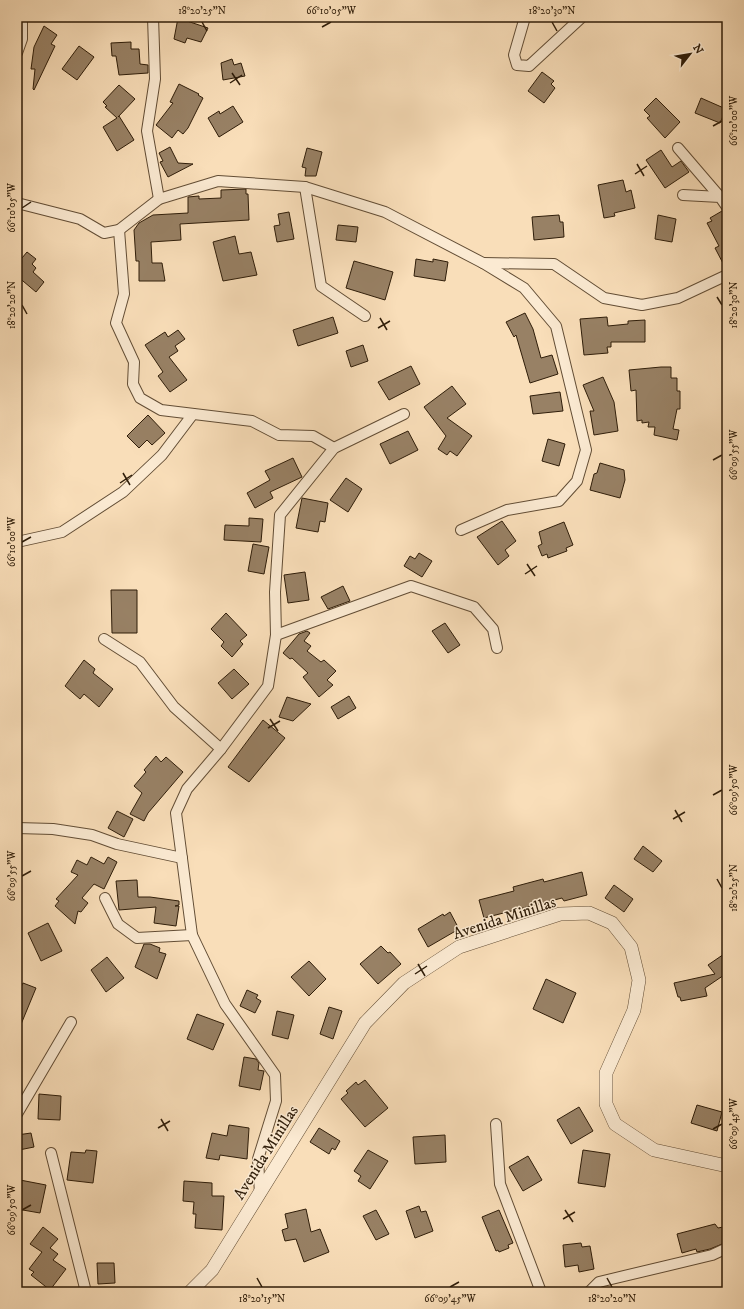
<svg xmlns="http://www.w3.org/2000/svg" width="744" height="1309" font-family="'IM FELL DW Pica',serif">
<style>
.building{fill:#988165;stroke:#2f1d09}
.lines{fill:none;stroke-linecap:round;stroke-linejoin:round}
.minor-casing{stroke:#624d35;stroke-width:12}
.tertiary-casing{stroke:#624d35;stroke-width:14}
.minor{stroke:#fbead2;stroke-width:10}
.tertiary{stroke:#fbead2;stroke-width:13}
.ticks{fill:none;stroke:#2f1d09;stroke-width:1.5}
.labels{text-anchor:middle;stroke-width:3;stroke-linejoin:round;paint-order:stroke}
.street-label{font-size:16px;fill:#2f1d09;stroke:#fbead2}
.neatline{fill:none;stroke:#2f1d09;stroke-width:1.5}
.ticks-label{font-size:10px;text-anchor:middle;fill:#2f1d09}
</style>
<rect width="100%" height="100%" fill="#f9deb9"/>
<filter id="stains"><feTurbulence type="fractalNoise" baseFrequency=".005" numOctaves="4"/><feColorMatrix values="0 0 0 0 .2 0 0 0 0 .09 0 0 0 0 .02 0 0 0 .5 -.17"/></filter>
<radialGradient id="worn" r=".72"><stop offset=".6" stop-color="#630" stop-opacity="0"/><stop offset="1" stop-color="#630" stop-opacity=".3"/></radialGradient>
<!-- building -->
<g class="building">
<path d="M178 18 208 28 201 42 187 38 185 43 174 39Z"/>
<path d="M44 26 57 35 51 44 55 46 34 90 33 89 35 69H31L34 47Z"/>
<path d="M131 42V49H139L140 64 148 65V73L119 75 116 56H112L111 43Z"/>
<path d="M79 46 94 57 77 80 62 69Z"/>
<path d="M232 59 234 65 241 63 245 76 223 80 221 63Z"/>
<path d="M542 72 554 81 551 84 555 88 544 103 528 91Z"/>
<path d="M179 84 199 94 198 95 203 98 188 128 183 134 178 130 172 138 156 125 173 103 170 102Z"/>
<path d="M119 85 135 99 118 117 119 116 134 140 117 151 103 127 117 118 105 107 107 106 103 102Z"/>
<path d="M656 98 680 122 665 138 647 118 650 116 644 110Z"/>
<path d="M701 98 726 109 720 123 695 113Z"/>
<path d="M233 106 243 122 219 137 208 118 219 111 220 114Z"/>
<path d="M170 147 178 163 193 164 168 177 160 162 163 161 159 153Z"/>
<path d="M307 148 322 152 316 176H305L306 168 302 167Z"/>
<path d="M661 150 672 167 681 161 689 172 665 188 646 160Z"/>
<path d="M623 180 626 192 631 190 635 208 614 213 615 216 604 218 598 185Z"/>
<path d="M246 189V194H248L249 220 180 224 181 240 151 242 152 263H162L165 281H139V261H136L134 230 139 223 153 215 188 213V197L199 196V199L221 198V190Z"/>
<path d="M722 211 727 220 726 269 715 248 719 246 707 223 712 221 710 218Z"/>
<path d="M289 212 294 239 277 242 274 226 280 225 278 214Z"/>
<path d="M559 215 560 222H563L564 237 534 240 532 217Z"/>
<path d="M658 215 676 219 672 242 655 239Z"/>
<path d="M338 225 358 227 356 242 336 240Z"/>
<path d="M235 236 239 254 251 252 257 275 223 281 213 242Z"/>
<path d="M27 252 36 259 32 264 36 268 33 272 44 282 36 292 17 276V264Z"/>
<path d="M416 259 433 262V259L448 262 445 281 414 276Z"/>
<path d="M354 261 393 272 385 300 346 288Z"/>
<path d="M525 313 533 329 541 358 552 355 558 374 530 383 516 335 514 337 506 322Z"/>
<path d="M333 317 338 333 298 346 293 330Z"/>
<path d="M607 317 608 326 628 324V321L645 320V342H611V347H607L608 353 584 355 580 319Z"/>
<path d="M178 330 185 339 175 346 178 351 169 357 187 380 170 392 158 376 163 372 145 345 165 332 168 337Z"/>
<path d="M363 345 368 361 351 367 346 351Z"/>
<path d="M411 366 420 384 389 400 378 382Z"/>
<path d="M661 367H671V378H677V391H680V409H677L673 429 679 430 677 440 654 435 655 427H648L649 422 642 423V420L637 421 636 390 631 391 629 370Z"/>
<path d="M603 377 614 402 618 431 594 435 590 411H594L583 385Z"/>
<path d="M452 386 466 404 447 418 472 436 457 456 450 451 447 455 438 449 446 436 424 407Z"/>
<path d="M560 392 563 411 533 414 530 396Z"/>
<path d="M148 415 165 433 152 445 147 440 139 448 127 436Z"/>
<path d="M408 431 418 450 390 464 380 444Z"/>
<path d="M548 439 565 444 559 466 542 461Z"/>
<path d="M293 458 302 477 270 492 273 498 255 508 247 493 270 480 265 471Z"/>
<path d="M600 463 624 470 625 480 620 498 590 490 594 474 597 473Z"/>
<path d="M346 478 362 489 348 512 330 500Z"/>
<path d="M302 498 328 503 325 522 320 521 318 532 296 528Z"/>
<path d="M249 518 263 519 261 542 224 540 225 525 249 526Z"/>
<path d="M502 521 516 541 505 550 509 556 498 565 477 537Z"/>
<path d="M564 522 573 545 566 548 567 551 548 558 547 554 542 556 538 546 542 544 539 532Z"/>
<path d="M253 544 269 547 264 574 248 571Z"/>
<path d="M419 553 432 561 422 577 404 566 410 556 415 559Z"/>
<path d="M305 572 309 600 288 603 284 575Z"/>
<path d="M343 586 350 601 328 609 321 597Z"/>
<path d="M111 590H137V633H112Z"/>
<path d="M226 613 247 635 240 641 243 644 232 657 221 646 224 642 211 629Z"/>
<path d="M445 623 460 645 448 653 432 631Z"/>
<path d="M307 631 310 633 304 641 311 646 307 651 321 662 324 660 336 671 327 680 333 685 319 697 303 677 308 673 292 658 290 659 283 653 299 634Z"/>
<path d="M84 660 95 669 93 673 113 689 99 707 84 694 80 699 65 686Z"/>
<path d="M234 669 249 684 232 699 218 683Z"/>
<path d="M349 696 356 708 338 719 331 707Z"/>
<path d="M287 697 311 704 293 721 279 717Z"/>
<path d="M263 720 285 738 249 782 228 767Z"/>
<path d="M156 756 161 762 166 757 183 772 148 813 144 821 130 814 142 793 134 786 146 772 144 770Z"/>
<path d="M117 811 133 819 124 837 108 828Z"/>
<path d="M643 846 662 861 653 872 634 859Z"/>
<path d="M91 857 104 864 108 857 117 862 104 889 94 884 82 898 88 903 81 912 78 911 75 924 55 906 59 901 56 899 78 875 71 872 77 860 87 865Z"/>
<path d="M582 872 587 895 564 901 562 898 484 918 479 900 514 891 513 887 543 879 544 882Z"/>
<path d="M137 880 138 897H150L179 901V905L175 906H179L176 926 154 923 156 907 119 910 116 881Z"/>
<path d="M614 885 633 899 624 912 605 898Z"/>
<path d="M450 912 459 929 428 947 418 929 443 914 444 916Z"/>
<path d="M48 923 62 951 41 961 28 933Z"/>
<path d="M144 944H150L160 948 159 952 166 954 157 979 135 967Z"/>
<path d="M381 946 388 953 390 952 401 964 378 984 360 964Z"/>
<path d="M727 952V973L705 988 707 996 681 1001 680 997H678L674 983 715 974 708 965Z"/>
<path d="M107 957 124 978 106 992 91 970Z"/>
<path d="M309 961 326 979 309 996 291 977Z"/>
<path d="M546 979 576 993 563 1023 533 1009Z"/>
<path d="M23 983 36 988 17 1034V988L20 989Z"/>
<path d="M247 990 258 995 256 998 261 1001 255 1013 240 1006Z"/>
<path d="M329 1007 342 1011 333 1039 320 1034Z"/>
<path d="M277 1011 294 1015 288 1039 272 1035Z"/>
<path d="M197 1014 224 1024 213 1050 187 1039Z"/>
<path d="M244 1057 256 1059 259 1063 258 1070 264 1071 260 1090 239 1086Z"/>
<path d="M365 1080 388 1108 365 1127 341 1099 348 1093 346 1091 356 1082 358 1085Z"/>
<path d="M39 1094 61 1096 60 1120 38 1119Z"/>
<path d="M697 1105 722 1112 717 1131 691 1123Z"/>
<path d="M579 1107 593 1131 571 1144 557 1120Z"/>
<path d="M229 1125 249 1128 247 1159 220 1155 219 1160 206 1158 212 1133 227 1136Z"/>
<path d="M319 1128 340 1141 335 1150 332 1148 329 1154 310 1142Z"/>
<path d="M31 1133 34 1147 19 1150 17 1135Z"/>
<path d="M445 1135 446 1162 415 1164 413 1137Z"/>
<path d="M86 1150 97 1151 93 1183 67 1180 71 1152 85 1153Z"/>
<path d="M368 1150 388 1161 370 1189 358 1181 361 1176 354 1171Z"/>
<path d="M583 1150 610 1154 605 1187 578 1183Z"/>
<path d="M528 1156 542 1180 523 1191 509 1167Z"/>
<path d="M20 1180 46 1185 40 1213 17 1209Z"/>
<path d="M184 1181 212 1183V1196H224L222 1230 195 1228 196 1214H193L194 1202 183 1201Z"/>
<path d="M419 1206 421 1212 426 1211 433 1231 415 1238 406 1211Z"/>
<path d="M306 1209 311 1232 320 1229 329 1252 304 1262 296 1239 285 1241 282 1230 288 1228 285 1214Z"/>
<path d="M376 1210 389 1234 376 1240 363 1216Z"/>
<path d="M499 1210 513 1243 508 1245 509 1248 499 1252 498 1250 496 1251 482 1217Z"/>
<path d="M715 1224 718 1228 723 1227 727 1242 710 1249 697 1252 696 1249 682 1253 677 1234Z"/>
<path d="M43 1227 58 1239 50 1248 58 1254 53 1260 66 1269 50 1290 31 1275 34 1272 29 1269 42 1252 30 1244Z"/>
<path d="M581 1243 582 1247 590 1246 594 1269 579 1272 578 1265 565 1267 563 1245Z"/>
<path d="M97 1263H114L115 1283 98 1284Z"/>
</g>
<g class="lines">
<defs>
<g id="minor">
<path d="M153 17 155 79 147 131 159 199"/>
<path d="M525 17 514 55 517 65 529 66 582 17"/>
<path d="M17 53 22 39V17"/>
<path d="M678 148 720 197"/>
<path d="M305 187 321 286 365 316"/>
<path d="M683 195 720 197 727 207"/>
<path d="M17 203 80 219 104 233 119 230 159 199 218 181 305 187 385 212 483 263 524 288 556 326 586 450 577 481 559 501 507 510 461 530"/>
<path d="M119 230 124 294 116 323 134 362 133 384 140 398 161 410 252 421 279 435 313 436 334 448"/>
<path d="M483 263 554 264 604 298 642 305 678 298 727 275"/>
<path d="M17 542 62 532 123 492 162 455 193 414"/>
<path d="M276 635 411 586 474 607 493 629 497 648"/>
<path d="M104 639 140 662 174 707 221 749"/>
<path d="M17 828 53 829 92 835 117 844 182 858"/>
<path d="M105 898 118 924 137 938 192 935"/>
<path d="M17 1114 71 1022"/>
<path d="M496 1124 500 1184 541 1292"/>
<path d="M51 1153 86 1292"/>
<path d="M260 1194 258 1159 276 1101 275 1075 225 1004 192 935 176 813 187 789 221 749 268 686 276 635 275 592 280 515 334 448 404 414"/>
<path d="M589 1292 599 1282 712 1255 727 1248"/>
</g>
<path id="tertiary" d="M190 1292 212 1270 365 1023 404 983 459 947 560 914 589 913 612 923 631 947 639 980 634 1010 606 1073V1104L615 1124 654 1150 727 1166"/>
</defs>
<!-- minor casing -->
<use href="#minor" class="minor-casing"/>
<!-- tertiary casing -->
<use href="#tertiary" class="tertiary-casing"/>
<!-- minor -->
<use href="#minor" class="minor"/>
<!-- tertiary -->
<use href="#tertiary" class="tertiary"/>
</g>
<!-- ticks -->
<path class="ticks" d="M202 22 207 31M552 22 557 31M322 27 331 22M232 73 240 85M230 83 242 75M713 126 722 121M637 164 644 176M635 174 647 166M22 208 31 202M717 297 722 305M22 305 27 314M380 318 387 330M378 328 390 321M713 460 722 455M123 473 130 485M120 483 132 475M22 542 31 537M527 564 535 576M525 574 537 566M270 719 278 731M268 728 280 721M713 795 722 790M675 810 682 822M673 819 685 812M22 876 31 871M717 879 722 888M418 964 425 976M415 974 427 966M161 1119 168 1131M158 1128 170 1121M713 1129 722 1124M22 1210 31 1205M565 1210 573 1222M563 1219 575 1212M257 1278 262 1287M607 1278 612 1287M450 1287 459 1282"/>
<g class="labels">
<!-- street labels -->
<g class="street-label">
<text transform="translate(504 917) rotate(-18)" y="6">Avenida Minillas</text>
<text transform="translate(265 1152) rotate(-58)" y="6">Avenida Minillas</text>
</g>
</g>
<!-- margin -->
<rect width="744" height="1309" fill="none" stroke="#f9deb9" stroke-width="44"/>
<!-- north arrow -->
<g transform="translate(690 54) rotate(59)" stroke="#fbead2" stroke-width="3" paint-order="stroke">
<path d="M0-3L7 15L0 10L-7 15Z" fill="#2f1d09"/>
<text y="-6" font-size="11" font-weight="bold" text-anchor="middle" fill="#2f1d09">N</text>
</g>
<rect x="22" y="22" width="700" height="1265" class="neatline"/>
<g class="ticks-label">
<text x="202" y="14">18°20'25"N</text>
<text x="331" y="14">66°10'05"W</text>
<text x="552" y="14">18°20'30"N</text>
<text transform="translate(733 121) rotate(-90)" y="4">66°10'00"W</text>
<text transform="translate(11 208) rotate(-90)" y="4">66°10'05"W</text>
<text transform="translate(11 305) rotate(-90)" y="4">18°20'20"N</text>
<text transform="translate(733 305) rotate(-90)" y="4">18°20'30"N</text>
<text transform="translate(733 455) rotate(-90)" y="4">66°09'55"W</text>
<text transform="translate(11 542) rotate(-90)" y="4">66°10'00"W</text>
<text transform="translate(733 790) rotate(-90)" y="4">66°09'50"W</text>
<text transform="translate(11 876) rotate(-90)" y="4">66°09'55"W</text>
<text transform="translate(733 888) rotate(-90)" y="4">18°20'25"N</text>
<text transform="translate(733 1124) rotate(-90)" y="4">66°09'45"W</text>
<text transform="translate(11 1210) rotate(-90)" y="4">66°09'50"W</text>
<text x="262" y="1302">18°20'15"N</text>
<text x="450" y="1302">66°09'45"W</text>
<text x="612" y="1302">18°20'20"N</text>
</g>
<rect width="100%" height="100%" filter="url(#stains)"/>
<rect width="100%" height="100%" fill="url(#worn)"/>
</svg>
